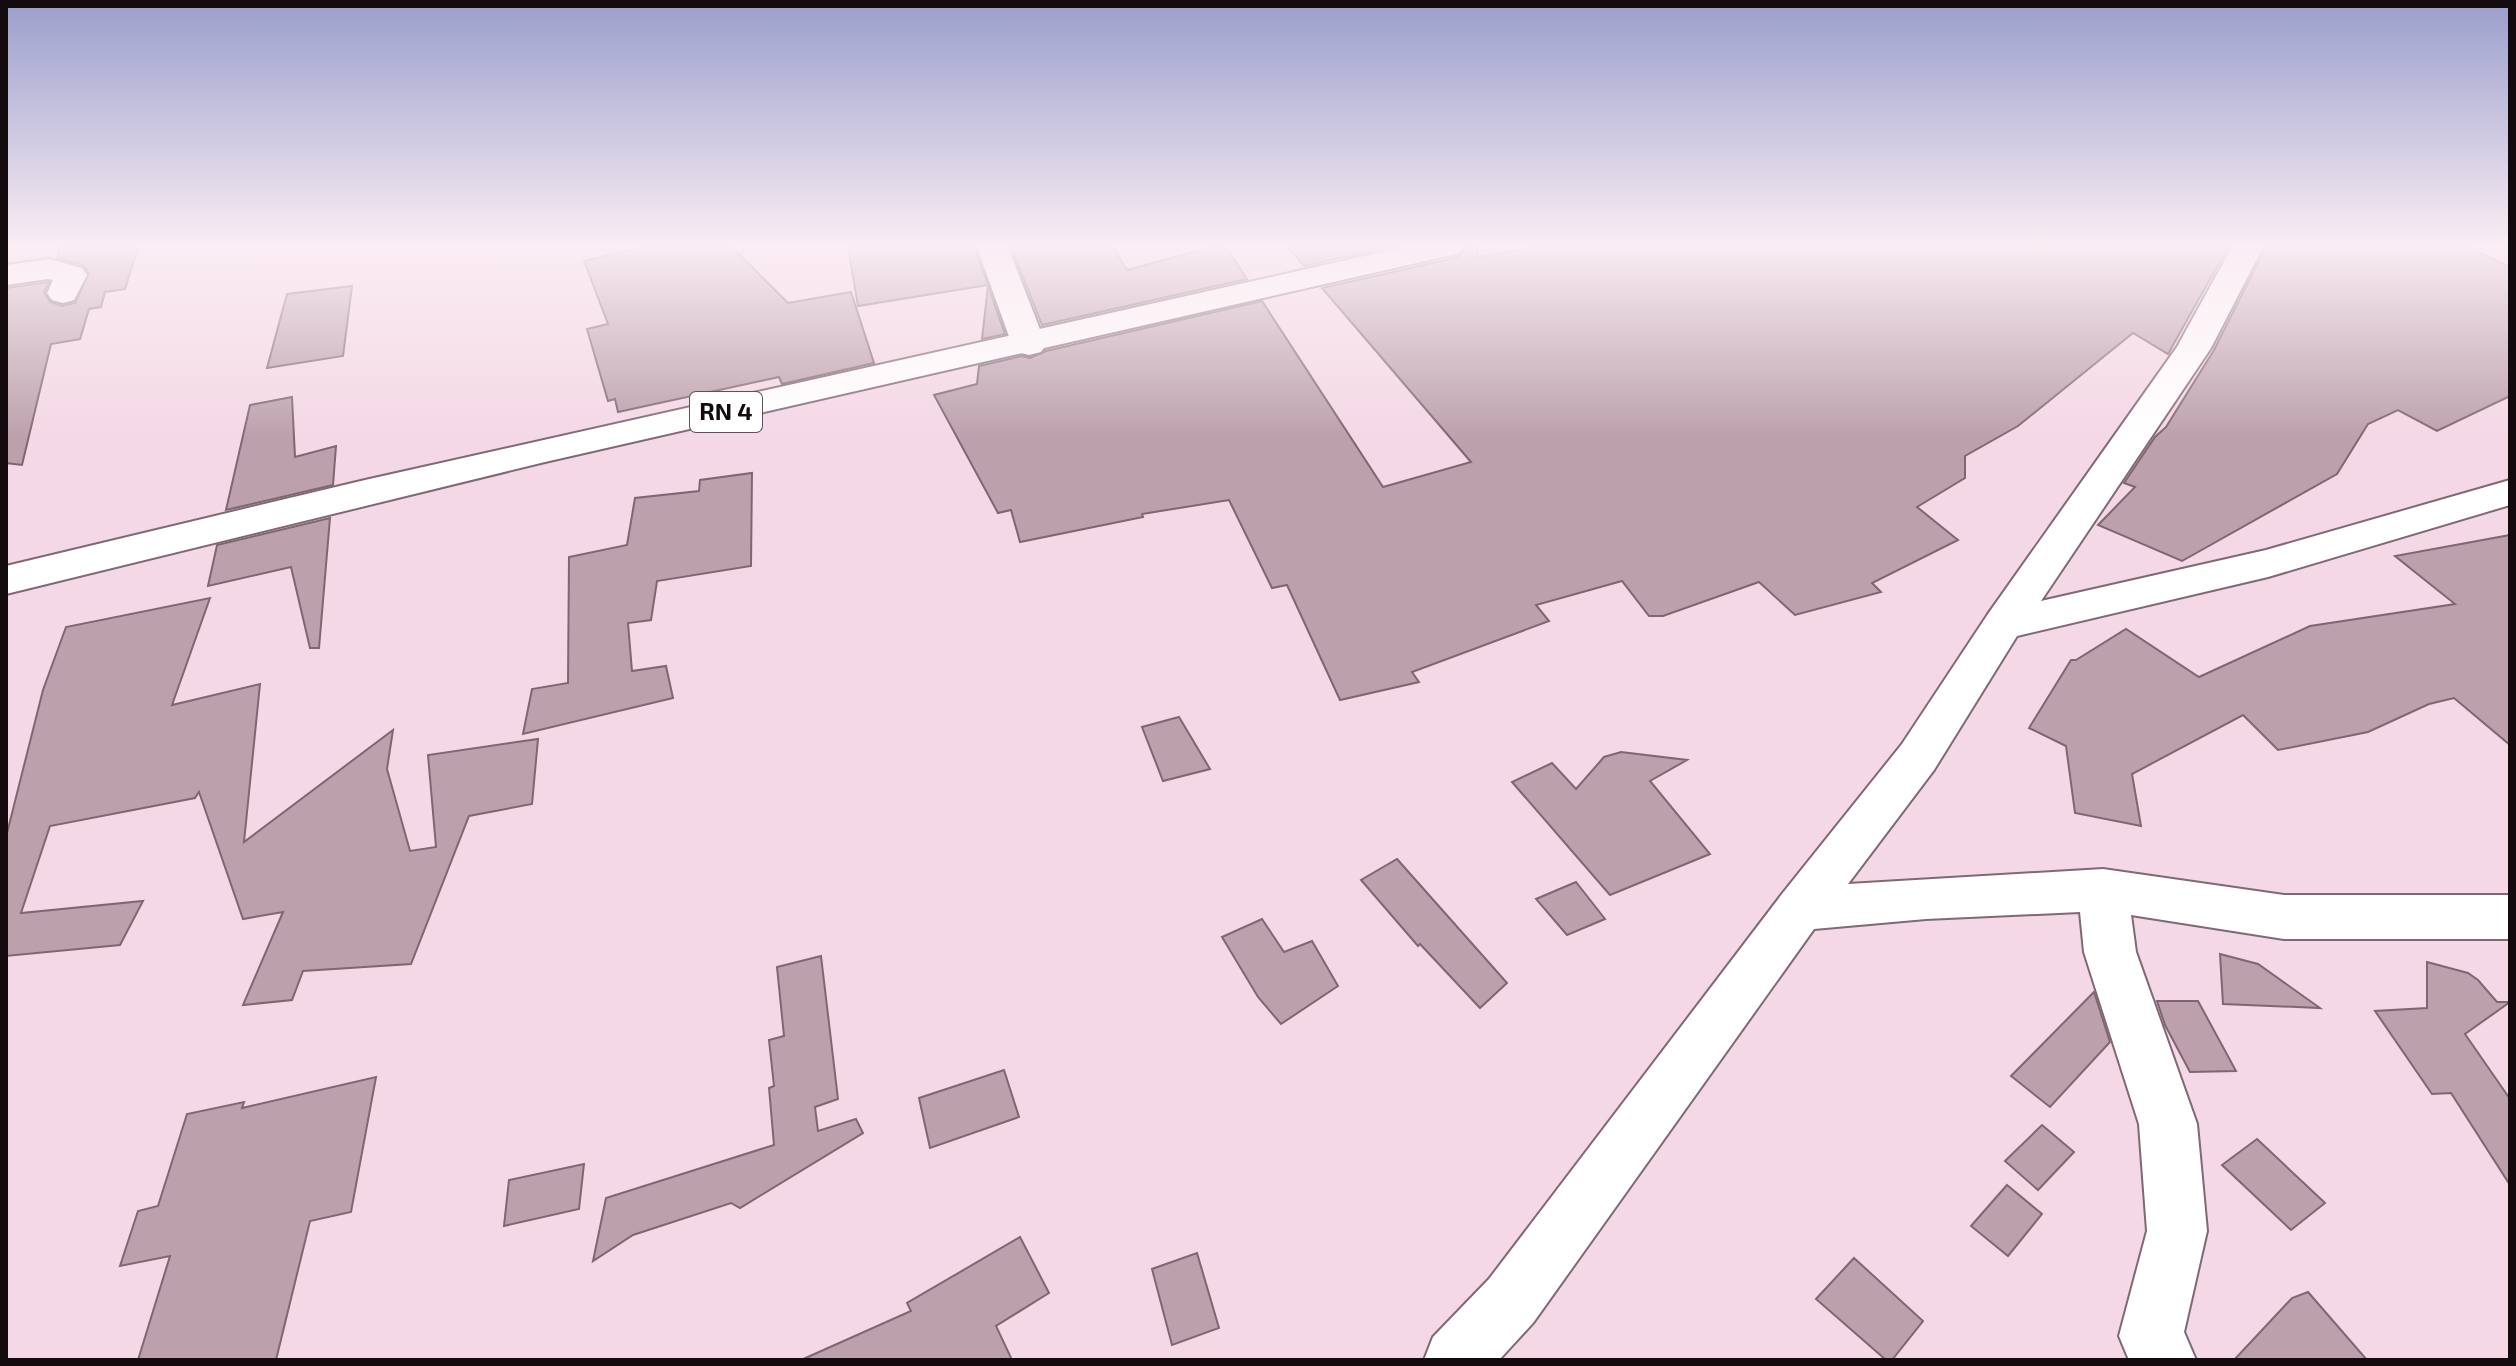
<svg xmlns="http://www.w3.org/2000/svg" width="2516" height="1366" font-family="'Exo 2',sans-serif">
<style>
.building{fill:#bca1ad;stroke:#7f6772;stroke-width:2}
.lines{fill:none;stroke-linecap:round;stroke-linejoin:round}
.street-casing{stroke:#806874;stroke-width:4}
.highway-casing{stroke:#806874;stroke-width:4}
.street{fill:#fff;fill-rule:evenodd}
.highway{fill:#fff;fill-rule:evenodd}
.labels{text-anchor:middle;stroke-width:6;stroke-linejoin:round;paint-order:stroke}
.shield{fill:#fff;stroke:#5a5457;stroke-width:2}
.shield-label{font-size:24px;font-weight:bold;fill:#140b0f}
</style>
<rect width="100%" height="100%" fill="#f4d8e5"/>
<!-- building -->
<g class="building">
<path d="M60 247H138L125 289 105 292 101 307 89 309 80 339 51 344 22 465 6 463V288L49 282 44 292 50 302 62 306 75 303 89 273 83 265 57 258Z"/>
<path d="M643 247H732L788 303 851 292 874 363 782 384 779 377 618 412 615 399 608 401 587 329 608 324 584 261Z"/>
<path d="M848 247H974L988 285 858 306Z"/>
<path d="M1011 247H1113L1127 270 1212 247H1226L1247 279 1042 325Z"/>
<path d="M1288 247H1390L1304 266Z"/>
<path d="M1465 247H1476L1478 257 1535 247H2228L2168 354 2133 333 2018 426 1965 456V478L1917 507 1958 540 1872 583 1881 592 1795 615 1759 582 1663 616H1649L1622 581 1536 605 1549 621 1412 672 1419 682 1340 700 1287 585 1272 588 1229 500 1142 514 1143 517 1020 542 1011 510 998 513 934 395 977 384 979 366 1022 356 1030 358 1046 351 1262 301 1383 487 1471 462 1322 288 1459 257Z"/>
<path d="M2266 247H2468L2510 267V396L2437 431 2398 410 2368 424 2337 474 2182 561 2098 525 2135 487 2124 483 2155 437 2166 427 2214 350Z"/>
<path d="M352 286 343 356 267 368 287 294Z"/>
<path d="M988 286 1005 334 982 339Z"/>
<path d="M292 397 295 457 336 446 333 485 226 510 250 405Z"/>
<path d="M752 473 751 566 657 581 651 620 628 623 632 671 666 666 673 698 523 734 532 689 568 683 569 557 627 545 635 498 699 491 700 480Z"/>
<path d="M330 518 319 648H310L291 567 208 586 217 545Z"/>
<path d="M2510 535V745L2454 698 2429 704 2368 732 2278 750 2243 715 2132 774 2141 826 2075 813 2066 746 2029 728 2071 660H2076L2126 629 2199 677 2310 626 2455 604 2395 556Z"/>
<path d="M210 598 172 705 260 684 244 842 393 730 387 769 410 851 436 847 428 755 538 739 532 804 469 816 411 964 303 971 292 1000 243 1005 283 912 243 919 199 792 195 798 50 826 21 913 143 901 120 945 6 956V837L43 690 66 627Z"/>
<path d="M1179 717 1210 769 1163 781 1142 727Z"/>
<path d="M1621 752 1687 760 1650 781 1710 854 1610 895 1512 782 1552 763 1576 789 1604 757Z"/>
<path d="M1397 859 1507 983 1480 1008 1420 944 1418 946 1361 880Z"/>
<path d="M1576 882 1605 919 1567 935 1536 899Z"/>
<path d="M1262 919 1284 952 1312 941 1338 986 1281 1024 1258 997 1222 937Z"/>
<path d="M2220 954 2258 964 2320 1008 2223 1004Z"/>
<path d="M821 956 838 1099 815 1107 818 1131 856 1119 863 1133 740 1208 731 1203 633 1235 593 1261 606 1198 774 1145 769 1088 774 1086 769 1040 784 1036 777 967Z"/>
<path d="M2427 962 2468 973 2478 980 2497 1002H2510L2465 1034 2510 1099V1185L2451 1093 2432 1094 2375 1011 2427 1008Z"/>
<path d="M2094 992 2110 1042 2050 1107 2011 1076Z"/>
<path d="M2157 1001H2198L2236 1071 2190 1072 2165 1025Z"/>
<path d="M1004 1070 1019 1117 930 1148 919 1098Z"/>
<path d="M376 1077 351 1212 310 1221 276 1360H138L170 1256 120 1266 138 1211 158 1206 187 1114 244 1102 242 1108Z"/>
<path d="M2042 1125 2074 1152 2038 1190 2005 1161Z"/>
<path d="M2257 1139 2325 1203 2291 1230 2222 1165Z"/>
<path d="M584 1164 579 1209 504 1226 509 1180Z"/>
<path d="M2007 1185 2042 1214 2008 1256 1971 1226Z"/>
<path d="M1020 1237 1049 1293 996 1326 1012 1360H801L911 1311 907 1303Z"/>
<path d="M1197 1253 1219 1328 1172 1345 1152 1269Z"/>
<path d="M1854 1258 1923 1321 1892 1360H1886L1816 1299Z"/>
<path d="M2308 1292 2367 1360H2234L2292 1298Z"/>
</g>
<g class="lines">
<defs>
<g id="street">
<path d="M977 247H1008L1046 345 1041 352 1029 355 1017 352 1012 345Z"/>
<path d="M2232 247H2263L2211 348 2041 601 2266 550 2510 480V505L2268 577 2017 636 1934 770 1848 884 2103 869 2284 895H2510V939H2284L2131 915 2136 952 2197 1124 2207 1231 2184 1332 2196 1360H2129L2119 1336 2147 1231 2139 1124 2084 952 2080 912 1926 919 1814 929 1533 1323 1499 1360H1424L1433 1337 1489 1279 1782 894 1902 744 1988 614 2177 347Z"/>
<path d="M49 259 82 268 87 275 74 300 63 303 52 300 47 293 53 280 48 279 6 285V265Z"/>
</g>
<path id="highway" d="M1405 247H1462L1458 254 1447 256 545 462 6 594V566L365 480Z"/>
</defs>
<!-- street casing -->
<use href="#street" class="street-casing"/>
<!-- highway casing -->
<use href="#highway" class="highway-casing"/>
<!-- street -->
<use href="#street" class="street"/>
<!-- highway -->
<use href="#highway" class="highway"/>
</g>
<!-- sky -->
<linearGradient id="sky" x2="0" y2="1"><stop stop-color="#9a9ecc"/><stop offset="0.56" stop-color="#faedf3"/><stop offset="1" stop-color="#faedf3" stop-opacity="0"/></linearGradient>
<rect width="2516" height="438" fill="url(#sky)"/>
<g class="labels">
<!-- shield labels -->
<rect class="shield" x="690" y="392" width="72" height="40" rx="6"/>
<g class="shield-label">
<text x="726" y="420">RN 4</text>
</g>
</g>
<!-- border -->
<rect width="2516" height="1366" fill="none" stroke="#140b0f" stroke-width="16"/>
</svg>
